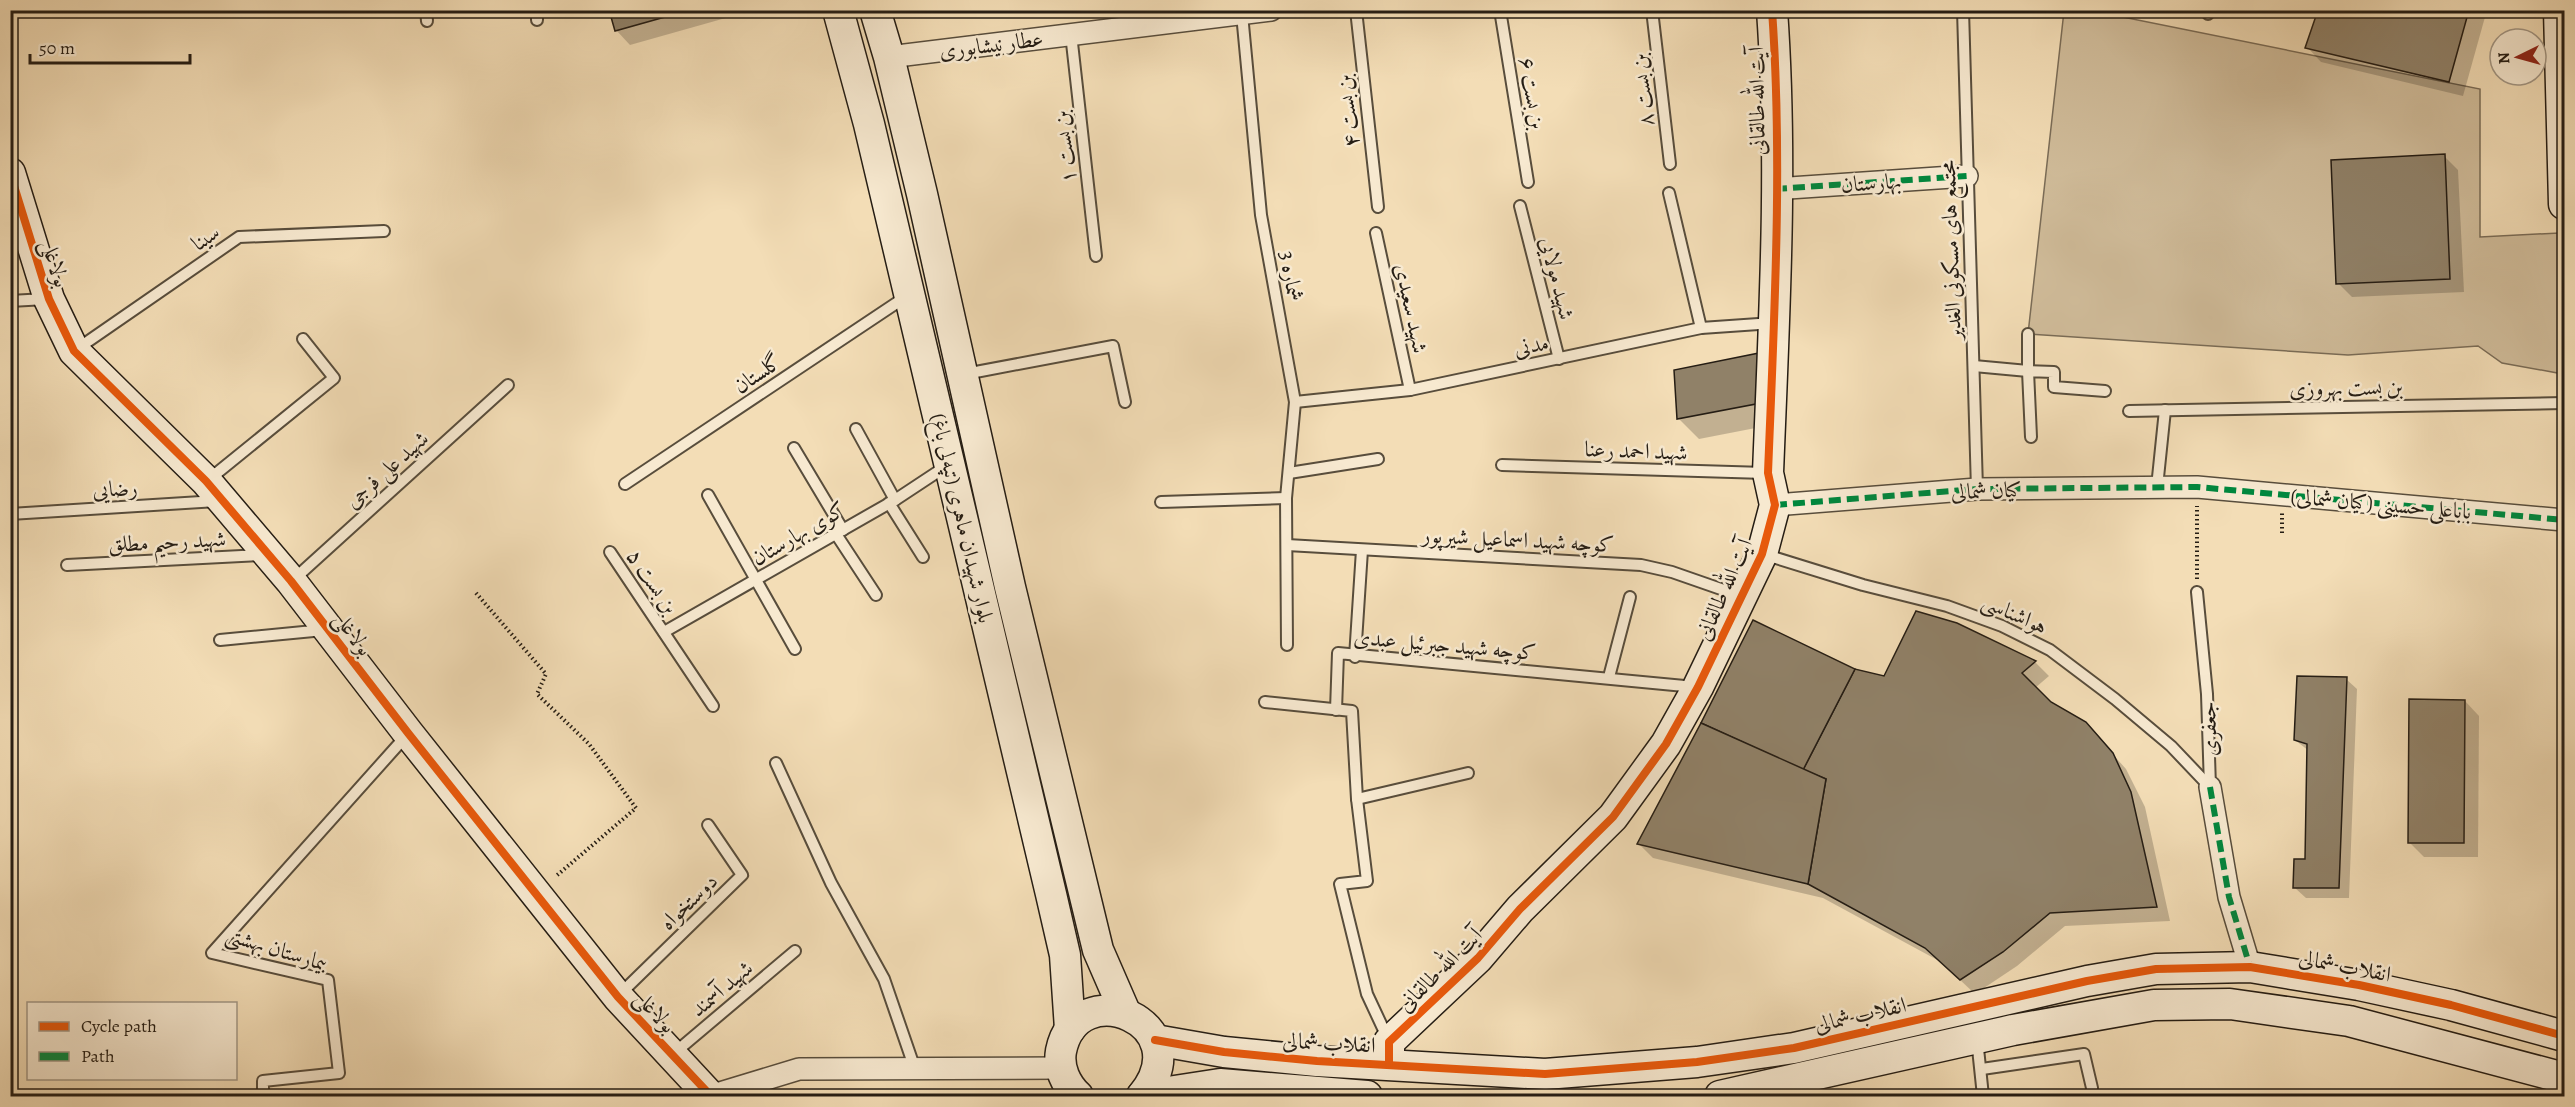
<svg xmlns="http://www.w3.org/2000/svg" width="2575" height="1107" font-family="Alegreya,Amiri,serif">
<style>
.green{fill:#d0bc9a;stroke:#7a6c57;stroke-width:1.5}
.shadow{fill:#0003}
.building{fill:#908168;stroke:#251d14;stroke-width:1.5}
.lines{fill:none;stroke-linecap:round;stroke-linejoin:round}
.lane-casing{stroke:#584d3c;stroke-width:14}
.street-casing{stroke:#584d3c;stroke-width:24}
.secondary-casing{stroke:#251d14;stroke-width:33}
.path{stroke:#251d14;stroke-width:4;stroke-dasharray:1.5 3;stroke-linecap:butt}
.lane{stroke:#f7e9d0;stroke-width:10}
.street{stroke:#f7e9d0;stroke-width:21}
.secondary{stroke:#f7e9d0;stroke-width:30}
.quiet{stroke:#00873e;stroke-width:6;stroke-dasharray:12 6;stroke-linecap:butt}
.cycleway-casing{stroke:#f7e9d0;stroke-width:11}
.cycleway{stroke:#e8590c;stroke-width:8}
.labels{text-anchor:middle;stroke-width:5;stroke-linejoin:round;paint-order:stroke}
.street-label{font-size:22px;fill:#251d14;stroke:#f7e9d0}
</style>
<rect width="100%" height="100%" fill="#f3ddb6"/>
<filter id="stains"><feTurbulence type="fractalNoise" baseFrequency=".00333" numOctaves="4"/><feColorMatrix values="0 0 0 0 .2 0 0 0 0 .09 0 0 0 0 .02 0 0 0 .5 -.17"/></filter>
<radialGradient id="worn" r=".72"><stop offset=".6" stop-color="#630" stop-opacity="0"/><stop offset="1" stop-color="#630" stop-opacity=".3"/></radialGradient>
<!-- green -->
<path class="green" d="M2064 11H2093L2480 89V237L2559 233 2558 298 2563 374 2502 363 2478 346 2348 355 2028 334Z"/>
<!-- shadow -->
<g class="shadow">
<path d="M610 10H754L630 45 616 30Z"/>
<path d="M2319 10H2479L2485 17 2463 96 2321 62 2307 47Z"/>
<path d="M2444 156 2458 170 2464 292 2352 297 2338 283Z"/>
<path d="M1763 353 1781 423 1699 439 1678 418Z"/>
<path d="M1956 625 2035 662 2049 676 2035 688 2050 703 2091 730 2126 769 2145 807 2170 921 2065 926 2017 966 1975 994 1941 962 1823 898 1653 858 1639 844 1855 670 1884 678Z"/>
<path d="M2346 679 2357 689 2349 898H2306L2295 888 2307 861 2309 751 2295 740Z"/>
<path d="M2465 701 2479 716 2478 857H2424L2410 843Z"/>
</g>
<!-- building -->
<g class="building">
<path d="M609 10H690L615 31Z"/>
<path d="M2318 10H2469L2449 82 2305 48Z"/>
<path d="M2445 154 2450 279 2336 284 2331 160Z"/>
<path d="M1764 352 1761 403 1677 419 1674 370Z"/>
<path d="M1916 611 1957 623 2036 661 2022 673 2051 702 2086 722 2113 753 2131 792 2157 907 2050 913 2003 952 1960 980 1925 948 1808 884 1826 779 1803 770 1855 669 1884 676Z"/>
<path d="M1753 620 1855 669 1803 770 1701 723Z"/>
<path d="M2297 676 2347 677 2339 888H2293L2294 859H2305L2307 744 2294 740Z"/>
<path d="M2409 699 2465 700 2464 843H2408Z"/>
<path d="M1701 723 1826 779 1808 884 1637 844Z"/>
</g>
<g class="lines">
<defs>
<g id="lane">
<path d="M426 10 427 21"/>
<path d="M537 10V20"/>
<path d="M1356 10 1378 207"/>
<path d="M1500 10 1528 182"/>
<path d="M1652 10 1670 164"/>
<path d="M1963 10 1977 489"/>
<path d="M1242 14 1261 215 1295 402 1286 498 1287 645"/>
<path d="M2208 14V10"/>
<path d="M1071 34 1096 256"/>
<path d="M1669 193 1701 328"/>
<path d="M1520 206 1559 359"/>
<path d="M1376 233 1410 390"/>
<path d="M10 301 46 299"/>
<path d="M77 349 239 237 384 231"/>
<path d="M1974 366 2028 371V334"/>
<path d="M965 374 1113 346 1125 402"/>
<path d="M1295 402 1410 390 1701 328 1773 323"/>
<path d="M2129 411 2564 403"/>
<path d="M856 429 895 500"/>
<path d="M2031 437 2028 371 2054 372V387L2105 391"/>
<path d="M794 448 843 530"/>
<path d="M1502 465 1765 473"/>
<path d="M1289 473 1378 459"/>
<path d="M207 481 334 378 303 339"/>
<path d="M625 484 907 296"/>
<path d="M2157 487 2165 410"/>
<path d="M708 495 795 649"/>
<path d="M1161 502 1286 498"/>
<path d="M889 503 923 557"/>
<path d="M10 514 217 501"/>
<path d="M836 534 876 595"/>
<path d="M1287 545 1641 565 1672 572 1741 596"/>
<path d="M610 552 713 706"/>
<path d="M1763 554 1863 585 1947 606 2002 626 2050 650 2115 699 2171 746 2210 787"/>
<path d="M67 565 263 555"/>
<path d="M292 581 508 385"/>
<path d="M2197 592 2207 694 2210 787"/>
<path d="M664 632 895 500 948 465"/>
<path d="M220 640 324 630"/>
<path d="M1355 657 1362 550"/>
<path d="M1609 677 1630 597"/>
<path d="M1265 702 1352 711 1357 799 1367 881 1340 884 1367 994 1388 1039"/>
<path d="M1336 710 1338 653 1695 687"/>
<path d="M776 763 831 883 884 979 915 1069"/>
<path d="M1357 799 1468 773"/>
<path d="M618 996 742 875 708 825"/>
<path d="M1977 1039 1983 1096"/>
<path d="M672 1055 795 951"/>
<path d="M1982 1069 2084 1054 2092 1088"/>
<path d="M263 1096V1081L339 1073 328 980 212 953 406 736"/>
</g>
<g id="street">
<path d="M889 57 1271 10"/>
<path d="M1775 189 1967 176"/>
<path d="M1775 505 1977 489 2197 487 2564 520"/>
<path d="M2210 787 2229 897 2250 967"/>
<path d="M710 1096 799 1069 1061 1068"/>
</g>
<g id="secondary">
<path d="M838 10 869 124 1051 894 1065 955 1070 1029"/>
<path d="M875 10 889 57 922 194 1010 587 1098 950 1125 1012"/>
<path d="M2559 10 2564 204"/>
<path d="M10 173 49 299 74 351 206 481 291 581 408 733 618 997 710 1096"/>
<path d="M1155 1040 1224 1052 1317 1061 1545 1074 1697 1062 1794 1048 2087 981 2156 969 2250 967 2359 985 2451 1005 2564 1036"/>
<path d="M1389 1063V1042L1478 958 1520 909 1613 817 1666 744 1698 687 1762 554 1775 505 1768 473C1774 320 1783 164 1772 10"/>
<path d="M1078 1096C1066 1085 1058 1068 1061 1051 1077 971 1202 1023 1142 1096"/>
<path d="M1142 1096 1220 1084 1367 1096"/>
<path d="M1720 1096 2013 1030 2154 1005 2230 1004 2349 1021 2564 1078"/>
</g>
</defs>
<!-- lane casing -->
<use href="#lane" class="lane-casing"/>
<!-- street casing -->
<use href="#street" class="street-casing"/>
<!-- secondary casing -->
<use href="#secondary" class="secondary-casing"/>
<!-- path -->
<g class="path">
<path d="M2282 533V513"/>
<path d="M2197 579V506"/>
<path d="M476 593 546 674 537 694 589 744 636 808 555 877"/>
</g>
<!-- lane -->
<use href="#lane" class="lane"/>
<!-- street -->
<use href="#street" class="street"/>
<!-- secondary -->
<use href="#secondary" class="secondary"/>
<!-- quiet -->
<g class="quiet">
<path d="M1775 189 1967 176"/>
<path d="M1775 505 1977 489 2197 487 2564 520"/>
<path d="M2210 787 2229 897 2250 967"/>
</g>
<defs>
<g id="cycleway">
<path d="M10 173 49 299 74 351 206 481 291 581 408 733 618 997 711 1096"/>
<path d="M1155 1040 1224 1052 1317 1061 1545 1074 1697 1062 1794 1048 2087 981 2156 969 2250 967 2359 985 2451 1005 2564 1036"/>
<path d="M1389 1063V1042L1478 958 1520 909 1613 817 1666 744 1698 687 1762 554 1775 505 1768 473C1774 320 1783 164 1772 10"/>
</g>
</defs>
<!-- cycleway casing -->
<use href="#cycleway" class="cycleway-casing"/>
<!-- cycleway -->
<use href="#cycleway" class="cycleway"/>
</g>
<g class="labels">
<!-- street labels -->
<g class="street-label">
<text transform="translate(991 44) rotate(-7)" y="8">عطار نیشابوری</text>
<text transform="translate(1642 90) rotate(-96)" y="8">بن بست ۸</text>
<text transform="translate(1533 93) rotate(81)" y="8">بن بست ۶</text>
<text transform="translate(1756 101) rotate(-91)" y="8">آیت الله طالقانی</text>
<text transform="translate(1347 111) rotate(-96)" y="8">بن بست ۴</text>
<text transform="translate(1064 147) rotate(-96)" y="8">بن بست ۱</text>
<text transform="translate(1871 182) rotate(-4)" y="8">بهارستان</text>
<text transform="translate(205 237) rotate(-35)" y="8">سینا</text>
<text transform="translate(1950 250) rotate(-92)" y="8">مجتمع های مسکونی الغدیر</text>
<text transform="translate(56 263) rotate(72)" y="8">بولاغلی</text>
<text transform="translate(1292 276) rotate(80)" y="8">شماره 3</text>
<text transform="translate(1558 278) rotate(76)" y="8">شهید مولایی</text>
<text transform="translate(1412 308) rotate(78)" y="8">شهید سعیدی</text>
<text transform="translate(1531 345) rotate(-12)" y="8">مدنی</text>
<text transform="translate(757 373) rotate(-34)" y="8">گلستان</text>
<text transform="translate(2346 387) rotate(-1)" y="8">بن بست بهروزی</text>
<text transform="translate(1636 450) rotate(2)" y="8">شهید احمد رعنا</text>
<text transform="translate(386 469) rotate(-42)" y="8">شهید علی فرجی</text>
<text transform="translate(115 488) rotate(-3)" y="8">رضایی</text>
<text transform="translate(1986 490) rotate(-2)" y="8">کیان شمالی</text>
<text transform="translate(2381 503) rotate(5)" y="8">باباعلی حسینی (کیان شمالی)</text>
<text transform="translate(963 518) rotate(77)" y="8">بلوار شهیدان ماهری (تپه‌لی باغ)</text>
<text transform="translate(798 533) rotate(-30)" y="8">کوی بهارستان</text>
<text transform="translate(1518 539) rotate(3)" y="8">کوچه شهید اسماعیل شیرپور</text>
<text transform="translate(167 541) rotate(-3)" y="8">شهید رحیم مطلق</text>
<text transform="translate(653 581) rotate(56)" y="8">بن بست ۵</text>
<text transform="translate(1723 589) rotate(-66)" y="8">آیت الله طالقانی</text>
<text transform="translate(2015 613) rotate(24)" y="8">هواشناسی</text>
<text transform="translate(354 633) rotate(53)" y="8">بولاغلی</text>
<text transform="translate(1445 644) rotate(5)" y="8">کوچه شهید جبرئیل عبدی</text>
<text transform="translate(2208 729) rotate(-92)" y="8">جعفری</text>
<text transform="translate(688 901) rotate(-44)" y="8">دوستخواه</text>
<text transform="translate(277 948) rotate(17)" y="8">بیمارستان بهشتی</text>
<text transform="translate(2345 965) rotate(11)" y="8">انقلاب شمالی</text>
<text transform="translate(1439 969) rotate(-45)" y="8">آیت الله طالقانی</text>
<text transform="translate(721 988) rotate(-40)" y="8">شهید آسمند</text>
<text transform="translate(656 1011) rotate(47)" y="8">بولاغلی</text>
<text transform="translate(1860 1014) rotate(-13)" y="8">انقلاب شمالی</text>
<text transform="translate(1329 1042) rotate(3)" y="8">انقلاب شمالی</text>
</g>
</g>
<!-- margin -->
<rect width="2575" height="1107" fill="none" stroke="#f3ddb6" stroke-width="36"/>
<rect x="12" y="12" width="2551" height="1083" fill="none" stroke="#251d14" stroke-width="3"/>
<rect x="18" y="18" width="2539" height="1071" fill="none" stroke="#251d14" stroke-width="1.5"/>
<!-- legend -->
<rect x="27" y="1002" width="210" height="78" fill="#f7e9d0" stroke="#a39785" stroke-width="1.5"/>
<rect x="39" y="1022" width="30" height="9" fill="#e8590c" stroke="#a39785" stroke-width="1.5"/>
<text x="81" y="1032" font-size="18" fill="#251d14">Cycle path</text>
<rect x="39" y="1052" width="30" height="9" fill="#00873e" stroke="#a39785" stroke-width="1.5"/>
<text x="81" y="1062" font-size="18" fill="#251d14">Path</text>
<!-- north arrow -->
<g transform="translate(2518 57) rotate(265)"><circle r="28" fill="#f7e9d0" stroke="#a39785" stroke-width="1.5"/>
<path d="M0-4.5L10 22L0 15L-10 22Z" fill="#8f2418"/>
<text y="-9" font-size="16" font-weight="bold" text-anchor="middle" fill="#251d14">N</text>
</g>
<!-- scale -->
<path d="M30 54v9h160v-9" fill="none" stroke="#251d14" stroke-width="3"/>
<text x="39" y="54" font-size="18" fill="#251d14" stroke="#f7e9d0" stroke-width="4.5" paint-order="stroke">50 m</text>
<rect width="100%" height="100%" filter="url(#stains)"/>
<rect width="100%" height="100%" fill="url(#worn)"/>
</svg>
